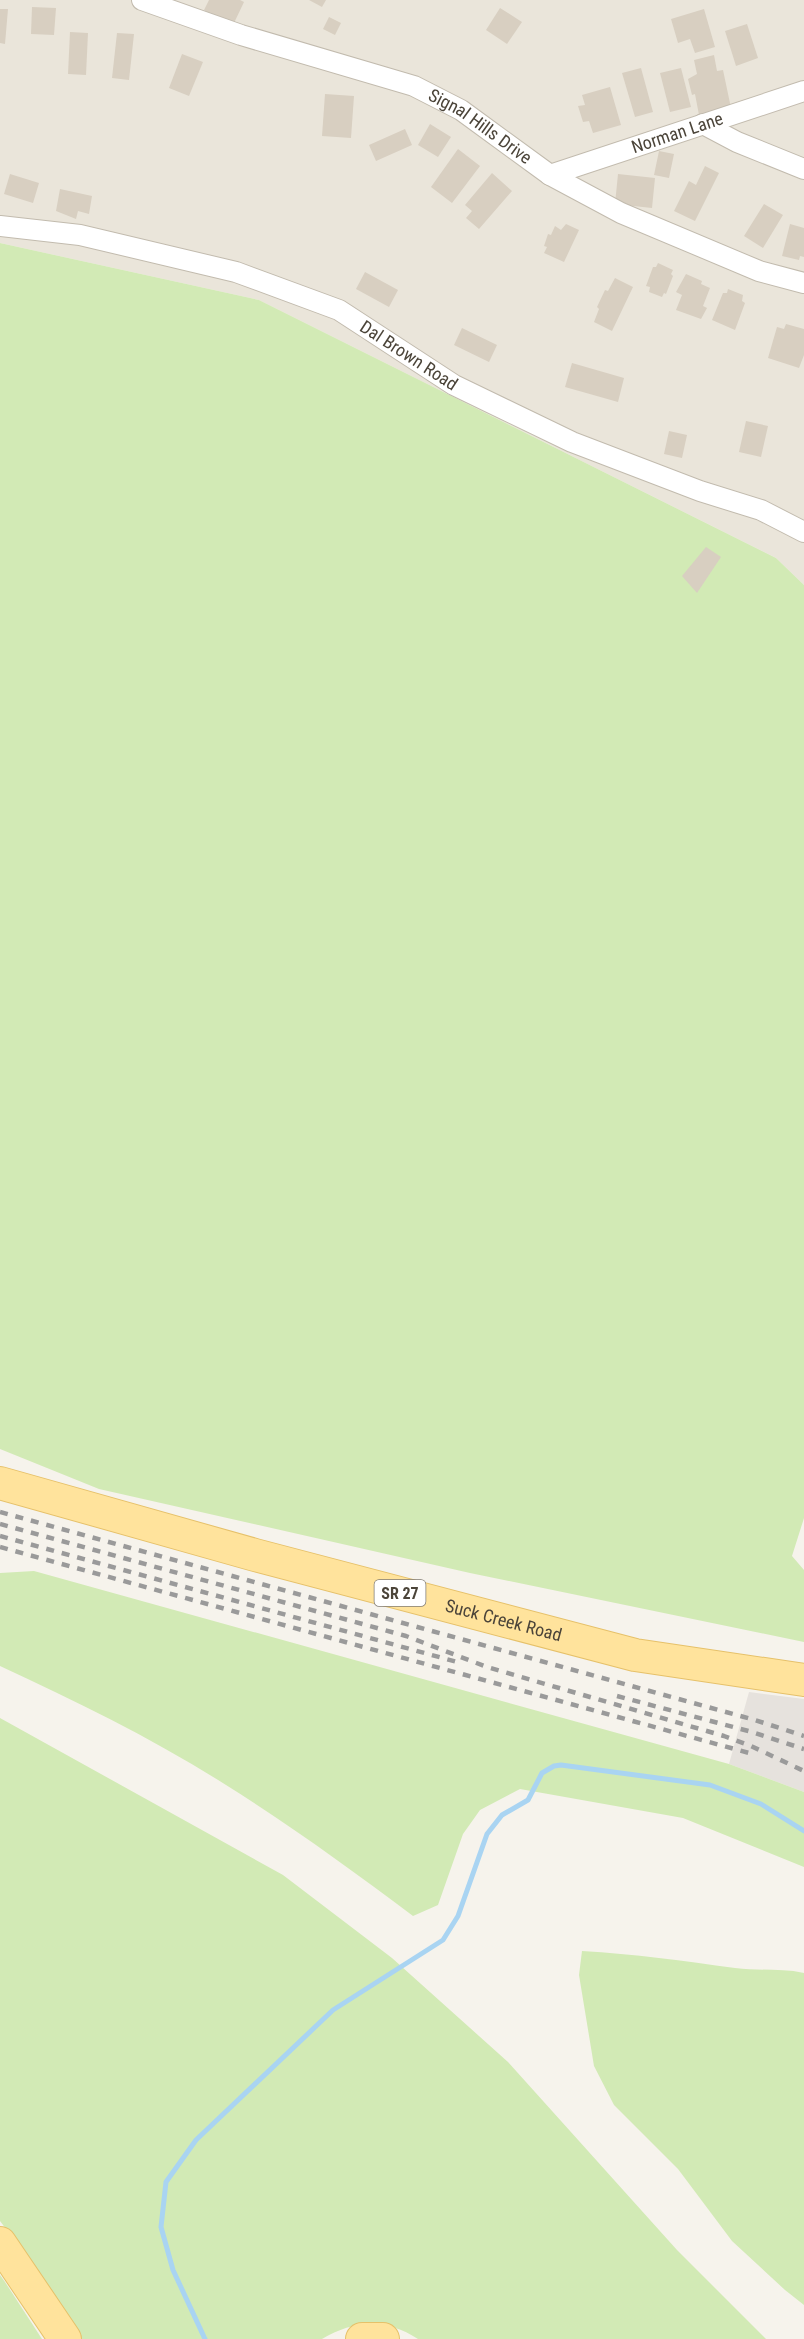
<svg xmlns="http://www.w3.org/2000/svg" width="804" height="2339" font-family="'Roboto Condensed',sans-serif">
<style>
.residential{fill:#eae5da}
.industrial{fill:#e6e2dd}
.green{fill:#d2eab5}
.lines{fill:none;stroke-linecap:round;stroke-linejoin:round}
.stream{stroke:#a9d4f2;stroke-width:5}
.building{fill:#d8cfc1}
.minor-casing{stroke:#c2bbae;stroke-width:22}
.primary-casing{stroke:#e6c16a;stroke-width:34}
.minor{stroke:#fff;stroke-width:20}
.primary{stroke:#ffe39c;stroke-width:32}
.rail{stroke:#9a9a9a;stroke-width:4.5;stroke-dasharray:8 8;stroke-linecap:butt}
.labels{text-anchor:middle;stroke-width:4.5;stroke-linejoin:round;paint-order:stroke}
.shield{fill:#fff;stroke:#817c74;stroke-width:1.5}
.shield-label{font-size:16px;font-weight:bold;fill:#4b4439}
.street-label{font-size:18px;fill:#4b4439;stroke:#fff}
</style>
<rect width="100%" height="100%" fill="#f6f3ec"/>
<!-- residential -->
<path class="residential" d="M0 0H804V585L776 558 259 300 0 243Z"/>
<!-- industrial -->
<path class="industrial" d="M749 1692 804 1699V1792L729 1764Z"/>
<!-- green -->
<g class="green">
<path d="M0 243 259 300 776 558 804 585V1518L792 1556 804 1570V1642L470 1573 99 1489 0 1449Z"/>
<path d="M34 1571 729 1764 804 1792V1867L683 1818 520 1789 480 1810 463 1834 438 1905 413 1916C352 1870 291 1826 226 1785 154 1739 77 1702 0 1666V1573Z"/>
<path d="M0 1718 283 1875 392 1958 508 2062 677 2250 766 2339H418C386 2318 354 2320 322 2339H82L32 2263 0 2221Z"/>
<path d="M582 1951C634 1954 684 1961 735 1968 758 1971 781 1968 804 1973V2305L785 2290 732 2241 678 2169 614 2105 594 2066 579 1975Z"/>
<path d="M0 2275 5 2282 42 2339H0Z"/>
</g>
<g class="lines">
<!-- stream -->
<path class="stream" d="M205 2339 173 2270 161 2227 166 2182 196 2140 333 2010 443 1940 458 1916 487 1834 502 1815 528 1800 542 1773 554 1766 561 1765 710 1785 761 1804 804 1831"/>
</g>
<!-- building -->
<g class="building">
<path d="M209 0H240L244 2 234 23 228 20 226 24 204 10Z"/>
<path d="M309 0H326L322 7Z"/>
<path d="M32 7 56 8 54 35 31 34Z"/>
<path d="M500 8 522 22 507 44 486 30Z"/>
<path d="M0 9H8L5 44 0 43Z"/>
<path d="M704 9 715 47 695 53 690 39 678 43 671 19Z"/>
<path d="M329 17 341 23 335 35 323 29Z"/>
<path d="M747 24 758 58 736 66 725 31Z"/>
<path d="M70 32 88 33 86 75 68 74Z"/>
<path d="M117 33 134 34 129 80 112 78Z"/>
<path d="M182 54 203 62 189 96 169 88Z"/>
<path d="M714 55 717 71 723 70 731 108 704 119 703 114 699 115 695 94 692 95 688 79 697 74 694 60Z"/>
<path d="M641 68 653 112 635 117 622 73Z"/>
<path d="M681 68 691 107 670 112 660 73Z"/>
<path d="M610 87 621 125 593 133 589 121 583 122 578 106 585 105 582 95Z"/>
<path d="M325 94 354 96 351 138 322 136Z"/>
<path d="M430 124 451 137 438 157 418 145Z"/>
<path d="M405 129 412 145 376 161 369 145Z"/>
<path d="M458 149 480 166 452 203 431 187Z"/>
<path d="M659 151 674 154 669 178 654 175Z"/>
<path d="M705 166 719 173 695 221 674 211 689 181 696 185Z"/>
<path d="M492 173 512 191 479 229 466 218 472 211 465 205Z"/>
<path d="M10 174 39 183 33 203 4 194Z"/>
<path d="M618 174 655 178 652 208 615 204Z"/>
<path d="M60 189 92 196 89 214 78 211 76 219 56 211Z"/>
<path d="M764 204 783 215 763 248 744 236Z"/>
<path d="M566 224 579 230 564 262 544 253 547 247 544 246 548 234 551 235 555 226 561 230Z"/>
<path d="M790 224 804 228V257L800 256 799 260 782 256Z"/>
<path d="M658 263 673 270 671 274 673 276 666 294 664 293 662 297 649 292 650 287 646 286 653 267H656Z"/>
<path d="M365 272 398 290 389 307 356 289Z"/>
<path d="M686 274 702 281 701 284 710 288 703 306 707 308 701 319 676 310 682 295 676 292Z"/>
<path d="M615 278 633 287 612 331 594 322 599 309 597 307 605 290 608 291Z"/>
<path d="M728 289 743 295 742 301 745 303 735 330 712 320 723 293H727Z"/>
<path d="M786 324 804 329V355L799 368 768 358 777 327 784 329Z"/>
<path d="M462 328 497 345 489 362 454 345Z"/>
<path d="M572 363 624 378 618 402 565 387Z"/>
<path d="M746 421 768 426 761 457 739 452Z"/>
<path d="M669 431 687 435 682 458 664 454Z"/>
<path d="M706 547 721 557 697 593 682 576Z"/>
</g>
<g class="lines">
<defs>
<g id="minor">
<path id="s1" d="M142 0 241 35 414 86 461 110 550 175 621 213 759 271 804 283"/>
<path d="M703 124 737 142 804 169"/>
<path id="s2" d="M550 175 804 91"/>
<path id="s3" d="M0 226 80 235 236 272 339 310 454 385 572 442 700 491 761 510 804 532"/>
</g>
<g id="primary">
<path id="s4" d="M0 1483 255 1555 635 1655 804 1680"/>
<path d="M0 2243 65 2339"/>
<path d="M362 2339H383"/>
</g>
</defs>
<!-- minor casing -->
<use href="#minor" class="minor-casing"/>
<!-- primary casing -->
<use href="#primary" class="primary-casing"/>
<!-- minor -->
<use href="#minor" class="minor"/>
<!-- primary -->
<use href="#primary" class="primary"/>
<!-- rail -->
<g class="rail">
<path d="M0 1512 755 1720 804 1736"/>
<path d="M0 1524 406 1636 487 1667 724 1736 751 1746 804 1771"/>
<path d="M0 1536 457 1662"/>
<path d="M0 1547 749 1753"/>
<path d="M617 1696 752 1732 804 1749"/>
</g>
</g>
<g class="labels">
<!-- shield labels -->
<rect class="shield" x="374.5" y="1580" width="51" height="26" rx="4.5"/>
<g class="shield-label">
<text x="400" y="1599">SR 27</text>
</g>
<!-- street labels -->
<g class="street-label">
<text dy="6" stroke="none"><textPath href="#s1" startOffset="363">Signal Hills Drive</textPath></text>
<text dy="6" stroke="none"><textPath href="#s2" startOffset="134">Norman Lane</textPath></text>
<text dy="6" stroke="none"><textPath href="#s3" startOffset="434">Dal Brown Road</textPath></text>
<text dy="6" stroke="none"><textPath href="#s4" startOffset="522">Suck Creek Road</textPath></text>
</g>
</g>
</svg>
